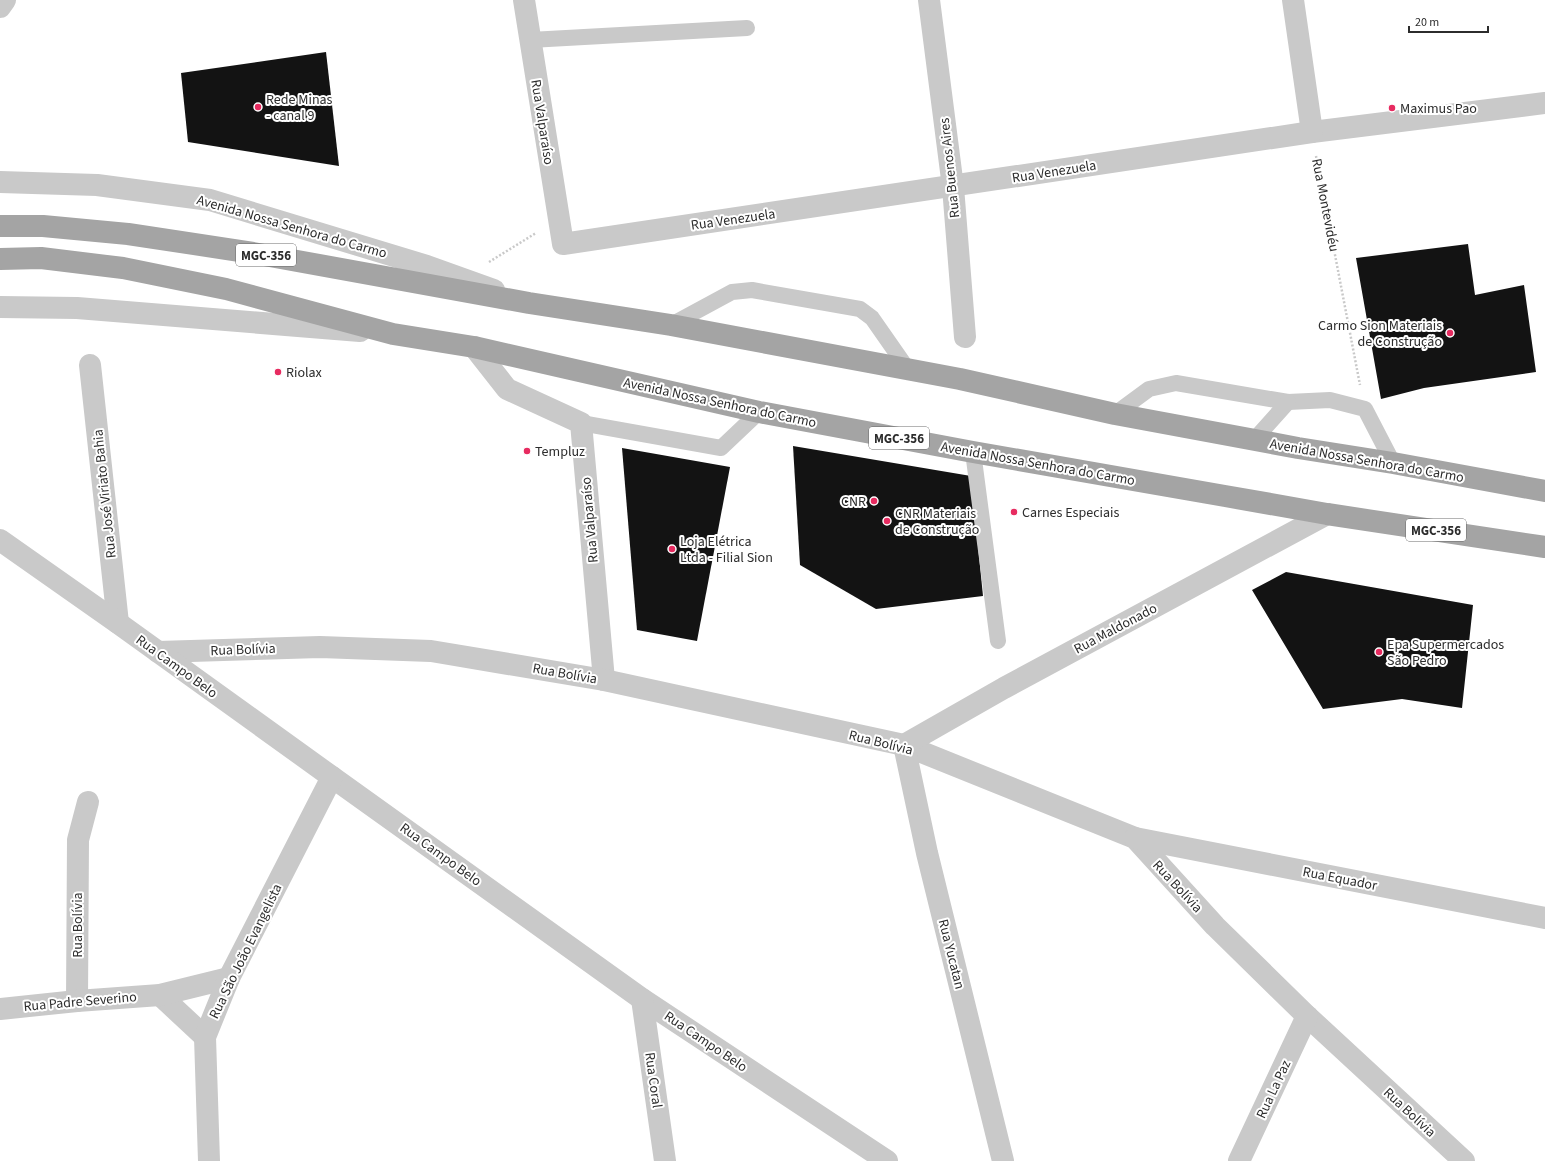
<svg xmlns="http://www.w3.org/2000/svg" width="1545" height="1161" font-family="'Source Sans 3',sans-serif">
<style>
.building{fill:#131313}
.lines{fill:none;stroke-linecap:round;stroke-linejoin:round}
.path{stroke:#c9c9c9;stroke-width:2.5;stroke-dasharray:2 2;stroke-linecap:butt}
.service{stroke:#c9c9c9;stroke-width:16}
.minor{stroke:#c9c9c9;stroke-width:22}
.tertiary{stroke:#c9c9c9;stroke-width:22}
.primary{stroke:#a4a4a4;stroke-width:22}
.poi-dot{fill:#e72b60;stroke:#fff;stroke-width:1.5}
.labels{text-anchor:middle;stroke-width:4;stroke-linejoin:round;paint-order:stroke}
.shield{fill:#fff;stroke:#6b6b6b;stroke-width:1}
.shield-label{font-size:13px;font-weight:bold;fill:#2c2c2c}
.poi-label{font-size:14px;fill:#2c2c2c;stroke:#fff;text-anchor:start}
.street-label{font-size:14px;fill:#2c2c2c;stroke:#fff}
</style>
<rect width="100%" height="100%" fill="#fff"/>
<!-- building -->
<g class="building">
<path d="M326 52 339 166 188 142 181 73Z"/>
<path d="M1468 244 1475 295 1524 285 1536 372 1424 388 1381 399 1356 258Z"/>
<path d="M793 446 971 476 983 596 876 609 800 565Z"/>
<path d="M622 448 730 467 697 641 637 630Z"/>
<path d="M1286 572 1473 605 1462 708 1402 699 1323 709 1252 590Z"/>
</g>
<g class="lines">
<!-- path -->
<g class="path">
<path d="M1316 156 1360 385"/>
<path d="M489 262 536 233"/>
</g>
<!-- service -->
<g class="service">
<path d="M530 40 747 28"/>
<path d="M671 325 732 292 752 290 860 309 872 318 909 371"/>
<path d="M1115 414 1149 389 1176 383 1288 402 1330 400 1365 409 1393 463"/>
<path d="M581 423 721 448 759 412"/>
<path d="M1254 440 1288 402"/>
<path d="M973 452 998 641"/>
</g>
<!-- minor -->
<g class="minor">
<path d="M524 0 563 244 1312 132 1545 103"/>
<path d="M929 0 953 187 965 337"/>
<path d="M1293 0 1312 132"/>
<path d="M474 347 507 389 581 423 604 680"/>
<path d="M90 365 118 623"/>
<path d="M158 652 320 647 431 651 604 680 904 745 1135 838 1215 926 1307 1016 1464 1161"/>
<path d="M332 777 642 999 887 1161"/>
<path d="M1135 838 1545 918"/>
<path d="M160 995 205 1037"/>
<path d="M642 999 665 1161"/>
<path d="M77 1001 78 840 88 802"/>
<path d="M0 1009 77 1001 160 995 229 978"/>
<path d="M1003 1161 927 853 904 745 1004 688 1327 514"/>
<path d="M1239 1161 1307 1016"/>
</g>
<!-- tertiary -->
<g class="tertiary">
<path d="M0 7 5 0"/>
<path d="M0 182 97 185 210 200 427 266 494 290"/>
<path d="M0 307 77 308 360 331"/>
<path d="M0 540 118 623 332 777 229 978 205 1037 209 1161"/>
</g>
<!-- primary -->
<g class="primary">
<path d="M0 226H43L128 234 253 253 529 303 671 325 960 379 1115 414 1298 448 1393 463 1545 491"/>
<path d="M0 259 41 258 123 268 226 289 393 334 474 347 759 412 973 452 1225 496 1327 514 1545 547"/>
</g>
</g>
<!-- markers -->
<g class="poi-dot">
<circle cx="258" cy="107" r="4"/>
<circle cx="1392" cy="108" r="4"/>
<circle cx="1450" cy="333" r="4"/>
<circle cx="278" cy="372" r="4"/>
<circle cx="527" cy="451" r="4"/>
<circle cx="874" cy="501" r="4"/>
<circle cx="1014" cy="512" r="4"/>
<circle cx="887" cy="521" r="4"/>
<circle cx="672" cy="549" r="4"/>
<circle cx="1379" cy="652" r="4"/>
</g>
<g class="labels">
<!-- shield labels -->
<g class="shield">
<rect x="236" y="244" width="60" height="22" rx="3"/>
<rect x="869" y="427" width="60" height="22" rx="3"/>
<rect x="1406" y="519" width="60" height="22" rx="3"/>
</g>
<g class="shield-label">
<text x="266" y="260">MGC-356</text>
<text x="899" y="443">MGC-356</text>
<text x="1436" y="535">MGC-356</text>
</g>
<!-- poi labels -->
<g class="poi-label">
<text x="266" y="104">Rede Minas<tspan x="266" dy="16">- canal 9</tspan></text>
<text x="1400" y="113">Maximus Pao</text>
<text x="1442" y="330" text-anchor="end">Carmo Sion Materiais<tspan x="1442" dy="16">de Construção</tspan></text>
<text x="286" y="377">Riolax</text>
<text x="535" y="456">Templuz</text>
<text x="866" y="506" text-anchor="end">CNR</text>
<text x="1022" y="517">Carnes Especiais</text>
<text x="895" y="518">CNR Materiais<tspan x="895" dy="16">de Construção</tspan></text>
<text x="680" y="546">Loja Elétrica<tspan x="680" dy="16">Ltda - Filial Sion</tspan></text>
<text x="1387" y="649">Epa Supermercados<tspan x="1387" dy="16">São Pedro</tspan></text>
</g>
<!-- street labels -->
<g class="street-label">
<text transform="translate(543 122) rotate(81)" y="5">Rua Valparaíso</text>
<text transform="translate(949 168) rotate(-96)" y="5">Rua Buenos Aires</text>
<text transform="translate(1054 171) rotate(-9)" y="5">Rua Venezuela</text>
<text transform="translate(1326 205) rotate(79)" y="5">Rua Montevidéu</text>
<text transform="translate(733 219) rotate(-8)" y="5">Rua Venezuela</text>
<text transform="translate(292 226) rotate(16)" y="5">Avenida Nossa Senhora do Carmo</text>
<text transform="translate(720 402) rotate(12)" y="5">Avenida Nossa Senhora do Carmo</text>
<text transform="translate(1367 460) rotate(10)" y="5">Avenida Nossa Senhora do Carmo</text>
<text transform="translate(1038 463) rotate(10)" y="5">Avenida Nossa Senhora do Carmo</text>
<text transform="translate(104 494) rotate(-96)" y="5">Rua José Viriato Bahia</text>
<text transform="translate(589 520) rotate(-95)" y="5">Rua Valparaíso</text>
<text transform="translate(1115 628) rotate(-28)" y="5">Rua Maldonado</text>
<text transform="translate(243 649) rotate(-2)" y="5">Rua Bolívia</text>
<text transform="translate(177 666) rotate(36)" y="5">Rua Campo Belo</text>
<text transform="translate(565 673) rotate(10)" y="5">Rua Bolívia</text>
<text transform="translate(881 742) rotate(14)" y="5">Rua Bolívia</text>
<text transform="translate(441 854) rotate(36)" y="5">Rua Campo Belo</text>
<text transform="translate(1340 878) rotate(11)" y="5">Rua Equador</text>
<text transform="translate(1178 886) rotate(47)" y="5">Rua Bolívia</text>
<text transform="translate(77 925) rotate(-90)" y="5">Rua Bolívia</text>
<text transform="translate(245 951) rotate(-64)" y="5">Rua São João Evangelista</text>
<text transform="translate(952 954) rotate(76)" y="5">Rua Yucatan</text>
<text transform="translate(80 1001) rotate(-5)" y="5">Rua Padre Severino</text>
<text transform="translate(706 1041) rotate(34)" y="5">Rua Campo Belo</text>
<text transform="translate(654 1080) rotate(82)" y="5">Rua Coral</text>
<text transform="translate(1273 1089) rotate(-65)" y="5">Rua La Paz</text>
<text transform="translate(1410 1112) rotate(43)" y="5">Rua Bolívia</text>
</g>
</g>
<!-- scale -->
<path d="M1409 26v6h79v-6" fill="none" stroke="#2c2c2c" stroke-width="2"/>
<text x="1415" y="26" font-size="12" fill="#2c2c2c" stroke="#ffffff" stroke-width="3" paint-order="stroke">20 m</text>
</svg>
